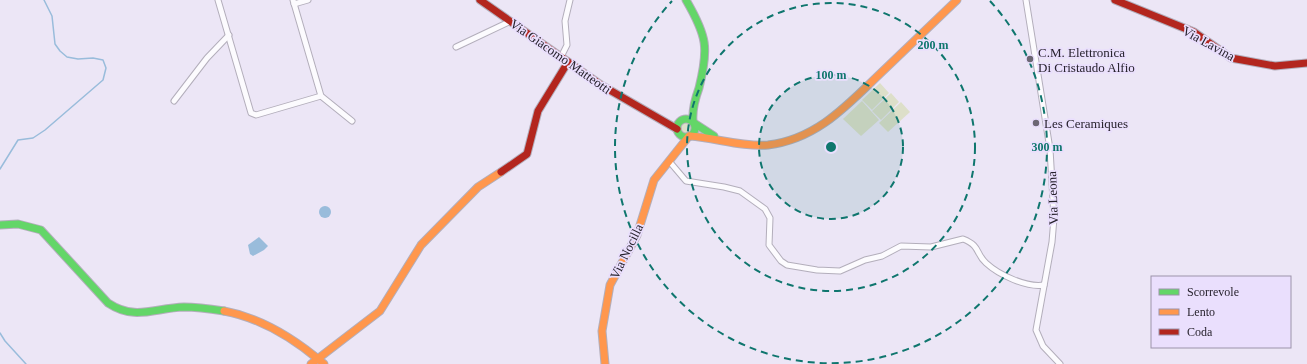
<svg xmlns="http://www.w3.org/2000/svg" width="1307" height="364" font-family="Georgia,serif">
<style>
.green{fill:#dddfc9}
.water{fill:#99bcdb}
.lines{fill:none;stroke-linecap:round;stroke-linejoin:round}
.stream{stroke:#99bcdb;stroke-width:1.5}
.street-casing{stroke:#b3aebb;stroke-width:7}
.fast-casing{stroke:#b3aebb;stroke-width:9}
.slow-casing{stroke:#b3aebb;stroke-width:9}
.jam-casing{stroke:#b3aebb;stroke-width:9}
.street{stroke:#fcfbfe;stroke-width:5}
.fast{stroke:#63d668;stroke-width:7}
.slow{stroke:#ff974d;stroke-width:7}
.jam{stroke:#b3261e;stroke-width:7}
.ring{fill:none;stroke:#0f766e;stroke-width:2;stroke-dasharray:7 5}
.poi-dot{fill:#6c6773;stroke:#eadffd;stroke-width:1.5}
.labels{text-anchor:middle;stroke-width:3.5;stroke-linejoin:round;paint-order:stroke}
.street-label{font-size:13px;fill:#27222d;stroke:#eadffd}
.poi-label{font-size:13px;fill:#27222d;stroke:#eadffd;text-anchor:start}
.centre{fill:#0f766e;stroke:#eadffd;stroke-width:2}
.ring-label{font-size:12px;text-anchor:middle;font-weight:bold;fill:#0f766e;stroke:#eadffd;stroke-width:3.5;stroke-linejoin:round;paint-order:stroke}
</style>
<rect width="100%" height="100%" fill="#ece6f6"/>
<!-- green -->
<g class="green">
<path d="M880 83 889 93 872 110 862 100Z"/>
<path d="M891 93 899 102 881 120 872 111Z"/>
<path d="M862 101 879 120 861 136 843 119Z"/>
<path d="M901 102 910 112 888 132 879 123Z"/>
<circle cx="686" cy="128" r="6"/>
</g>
<!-- water -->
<g class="water">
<circle cx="325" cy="212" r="6"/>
<path d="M259 237 268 246 264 250 253 256 250 254 248 245Z"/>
</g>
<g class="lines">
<!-- stream -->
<g class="stream">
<path d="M0 169 18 140 33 138 45 130 103 80 106 68 103 60 93 58 78 59 67 57 60 51 55 44 52 16 44 0"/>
<path d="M0 333 5 341 26 364"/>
</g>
<defs>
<g id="street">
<path d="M218 0 251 113 256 115 321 96"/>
<path d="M293 0 321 96 352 121"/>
<path d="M1026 0 1050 149 1054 218 1052 242 1036 330 1043 346 1060 364"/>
<path d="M294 4 308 0"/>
<path d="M456 47 511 21"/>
<path d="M561 57 567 45 565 21 570 0"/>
<path d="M174 101 207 58 229 35"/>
<path d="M669 161 686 181 724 187 740 191 765 209 770 218 769 245 781 261 787 265 817 270 840 271 865 260 882 256 901 246 931 247 963 239C981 246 975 253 986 263 999 275 1027 288 1044 285"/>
</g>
<g id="fast">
<path d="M686 0C707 36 709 48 699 88 695 99 692 109 693 121"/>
<circle cx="686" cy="128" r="9"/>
<path d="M694 123 714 136"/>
<path d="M0 225 18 224 41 230 108 303C135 321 154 308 184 307 197 307 211 309 224 311"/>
</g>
<g id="slow">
<path d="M690 136C716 138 742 147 768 145 819 139 850 102 885 69 909 46 933 23 957 0"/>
<path d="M224 311C262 318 295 339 324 364"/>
<path d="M311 364 380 311 421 245 478 187 501 172"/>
<path d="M605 364 602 331 610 285 637 235 654 180 689 136"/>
</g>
<g id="jam">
<path d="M480 0 601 85 677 129"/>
<path d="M1115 0 1194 32 1231 58 1275 66 1307 63"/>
<path d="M501 172 527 154 538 111 568 62"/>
</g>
</defs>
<!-- street casing -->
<use href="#street" class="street-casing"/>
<!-- fast casing -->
<use href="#fast" class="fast-casing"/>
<!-- slow casing -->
<use href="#slow" class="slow-casing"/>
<!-- jam casing -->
<use href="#jam" class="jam-casing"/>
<!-- street -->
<use href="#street" class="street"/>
<!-- fast -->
<use href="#fast" class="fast"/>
<!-- slow -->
<use href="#slow" class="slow"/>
<!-- jam -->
<use href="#jam" class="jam"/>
</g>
<!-- distance rings -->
<circle cx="831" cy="147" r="72" fill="#0f766e" fill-opacity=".12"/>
<g class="ring">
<circle cx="831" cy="147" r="72"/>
<circle cx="831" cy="147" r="144"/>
<path d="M990 1A216 216 0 1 1 672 1"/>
</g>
<!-- markers -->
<g class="poi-dot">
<circle cx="1030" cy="59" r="4"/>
<circle cx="1036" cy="123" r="4"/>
</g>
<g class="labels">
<!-- street labels -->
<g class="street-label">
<text transform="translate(1209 43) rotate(29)" y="5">Via Lavina</text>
<text transform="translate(561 56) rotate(35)" y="5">Via Giacomo Matteotti</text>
<text transform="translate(1052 198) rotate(-92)" y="5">Via Leona</text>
<text transform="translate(626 251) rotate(-64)" y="5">Via Nocilla</text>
</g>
<!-- poi labels -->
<g class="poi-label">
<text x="1038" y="57">C.M. Elettronica<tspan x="1038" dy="15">Di Cristaudo Alfio</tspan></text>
<text x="1044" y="128">Les Ceramiques</text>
</g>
</g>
<circle cx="831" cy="147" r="6" class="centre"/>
<g class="ring-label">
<text x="933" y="49">200 m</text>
<text x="831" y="79">100 m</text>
<text x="1047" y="151">300 m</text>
</g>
<!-- legend -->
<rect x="1151" y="276" width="140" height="72" fill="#eadffd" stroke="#9c93aa"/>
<rect x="1159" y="289" width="20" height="6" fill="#63d668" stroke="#9c93aa"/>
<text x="1187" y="296" font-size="12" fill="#27222d">Scorrevole</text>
<rect x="1159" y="309" width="20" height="6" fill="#ff974d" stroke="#9c93aa"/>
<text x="1187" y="316" font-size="12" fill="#27222d">Lento</text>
<rect x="1159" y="329" width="20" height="6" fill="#b3261e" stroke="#9c93aa"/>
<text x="1187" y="336" font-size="12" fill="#27222d">Coda</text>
</svg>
